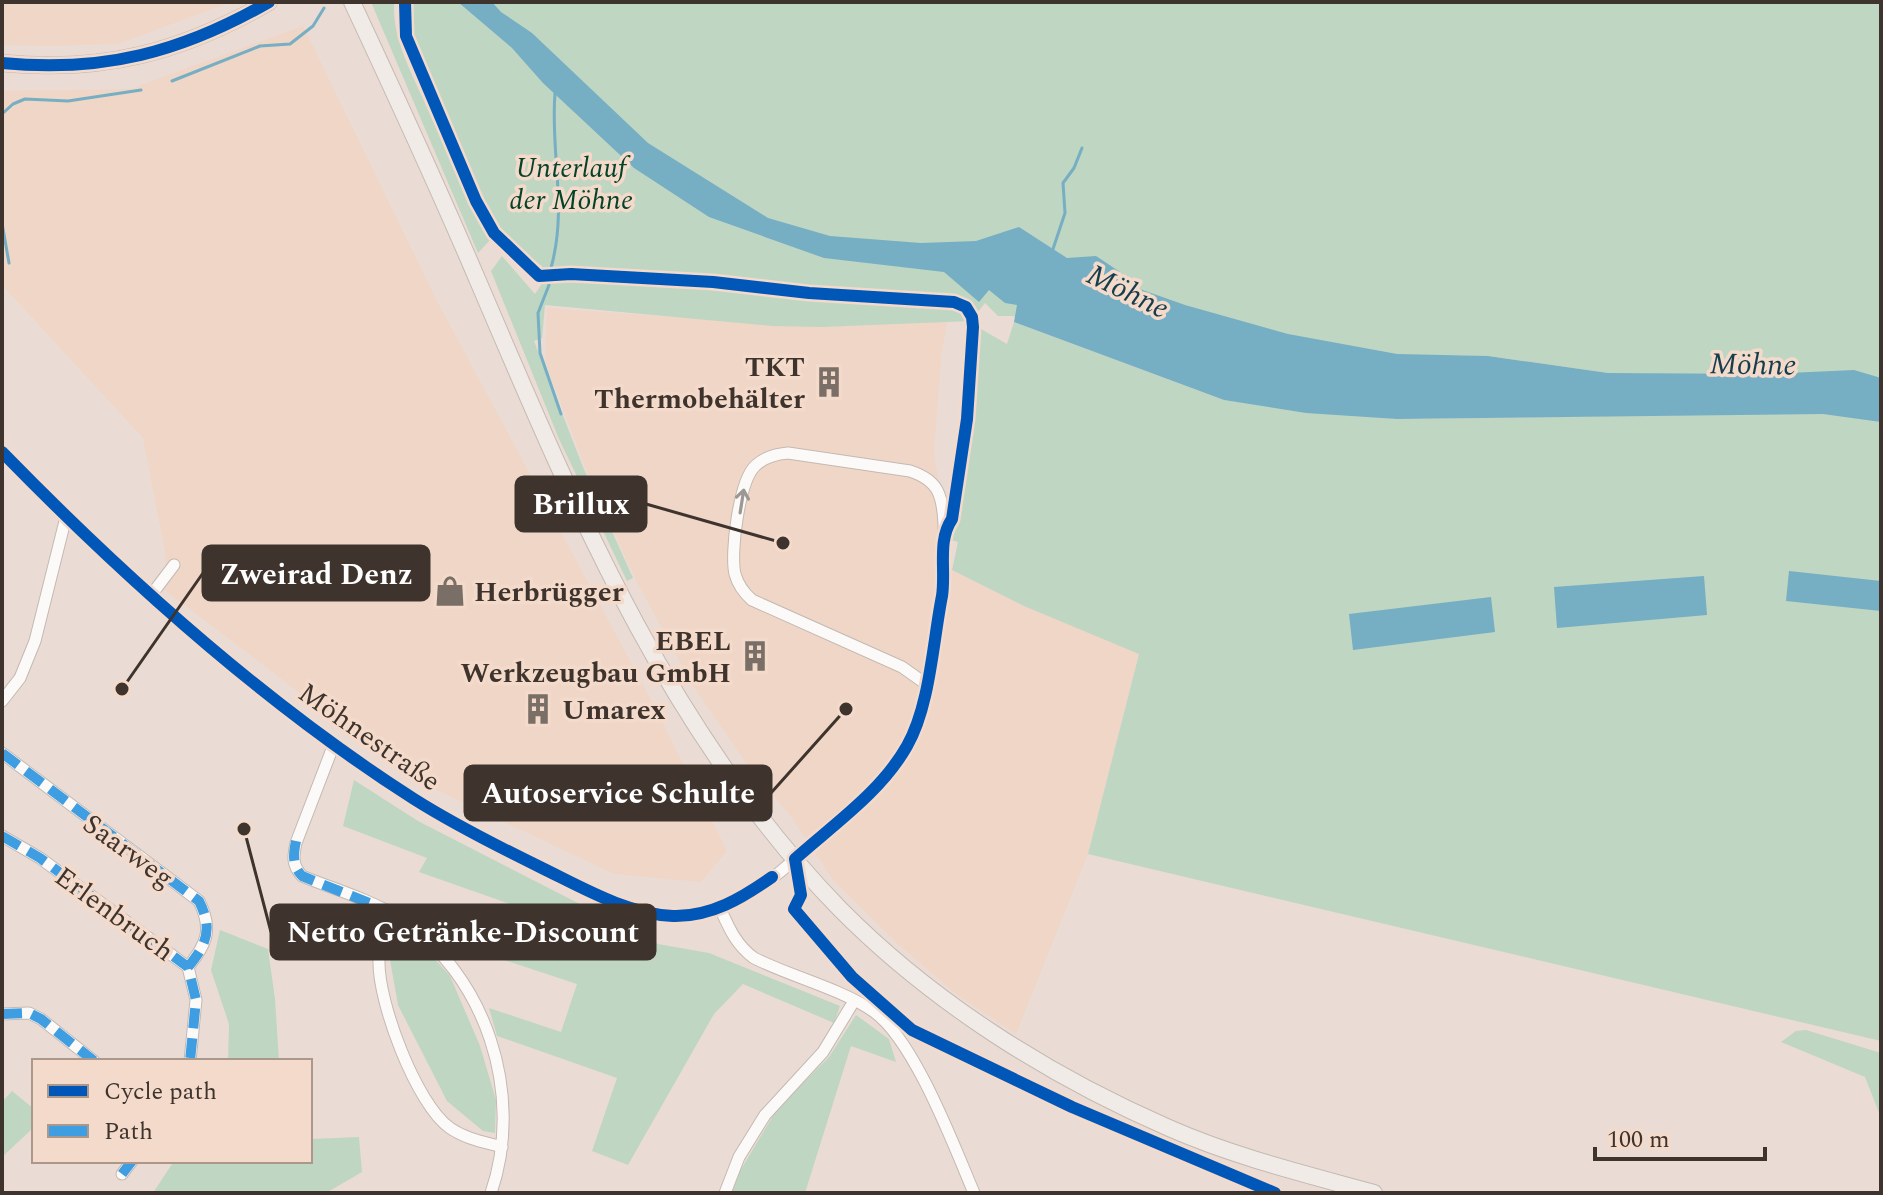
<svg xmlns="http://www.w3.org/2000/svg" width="1883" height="1195" font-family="Spectral,serif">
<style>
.built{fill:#efd6c7}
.green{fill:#bfd6c2;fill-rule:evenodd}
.water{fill:#76aec3}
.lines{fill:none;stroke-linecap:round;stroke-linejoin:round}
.stream{stroke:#76aec3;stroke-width:3}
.street-casing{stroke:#c4b9b2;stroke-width:13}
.secondary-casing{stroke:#c4b9b2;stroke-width:18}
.street{stroke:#fcfaf9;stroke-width:11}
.secondary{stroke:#f0ebe6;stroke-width:16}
.quiet{stroke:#3f9de1;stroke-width:10;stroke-dasharray:20 10;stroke-linecap:butt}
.cycleway-casing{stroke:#f4daca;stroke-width:17}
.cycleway{stroke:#0057b8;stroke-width:12}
.oneway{stroke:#9d9793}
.labels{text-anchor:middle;stroke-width:7;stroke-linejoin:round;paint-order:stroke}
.park-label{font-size:28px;font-style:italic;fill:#054329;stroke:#f4daca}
.poi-label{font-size:28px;font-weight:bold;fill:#3e342d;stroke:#f4daca;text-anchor:end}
.street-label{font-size:28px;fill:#3e342d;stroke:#f4daca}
.water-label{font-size:30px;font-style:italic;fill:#163d4c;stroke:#f4daca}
.leader{fill:none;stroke:#3e342d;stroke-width:3}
.callout-dot{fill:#3e342d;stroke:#f4daca;stroke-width:3}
.callout{fill:#3e342d;stroke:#3e342d;stroke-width:3}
.callout-label{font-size:30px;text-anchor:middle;font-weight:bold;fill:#fff}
</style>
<rect width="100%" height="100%" fill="#eadcd4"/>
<!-- built -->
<g class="built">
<path d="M2 2H231L118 44 45 46 2 45Z"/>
<path d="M303 26 436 299 650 698 727 851 701 882 614 874 437 790 334 719 162 588 166 557 143 438 2 285V91L130 89Z"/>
<path d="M547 308 747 322H947L941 359 934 453 952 570 1025 606 1139 653 1088 854 1016 1034 956 994 897 943 833 880 790 815 753 773 691 683 636 580 591 483 545 361Z"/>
</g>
<!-- green -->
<g class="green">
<path d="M371 2H394C392 41 414 77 429 112 448 155 467 198 490 240L478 253Z"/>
<path d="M401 2H1881V1041L1088 854 1139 654 1024 606 952 570 958 542 951 540 981 329 1007 344 1014 322 1224 400 1327 414 1115 356 1013 316H998L985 303 971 321 822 327 772 326 545 305 542 338 534 341 583 467 633 578 627 581 559 439 491 271 502 256 535 294 541 285 542 266 513 249 487 217 407 34ZM1411 355 1488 356 1608 373 1722 375 1663 382ZM1817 413 1398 419 1344 414Z"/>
<path d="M354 780 418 821 658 944 709 953 840 1006 834 1023 743 984 714 1014 628 1165 592 1151 617 1078 497 1036 489 1008 561 1032 577 984 498 958 513 905 419 872 427 858 343 826Z"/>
<path d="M398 927 425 948 450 976 480 1046 496 1100 495 1133 483 1131 447 1101 398 1005 390 960Z"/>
<path d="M220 930 268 949 275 999 279 1061H228L229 1024 211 970Z"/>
<path d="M856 1015 889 1039 896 1062 851 1046 805 1193H732L740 1171 777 1109 829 1057Z"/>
<path d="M1806 1030 1881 1053V1118L1865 1077 1781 1042 1796 1031Z"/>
<path d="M12 1091 34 1109V1130L32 1129 2 1157V1102Z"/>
<path d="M359 1137 362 1172 326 1193H153L174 1161H310V1139Z"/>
</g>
<!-- water -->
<g class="water">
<path d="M458 2H492L501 12 532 33 648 143 768 218 830 236 921 243 976 241 1019 227 1067 258 1096 256 1120 272 1117 281 1185 305 1288 334 1397 354 1488 356 1608 373 1767 374 1854 370 1881 378V422L1823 414 1397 419 1306 413 1224 400 1014 322 1017 305 1005 303 989 290 979 302 944 272 824 258 709 217 634 168 543 83 512 48Z"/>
<path d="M1789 571 1881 581V611L1786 601Z"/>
<path d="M1704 576 1707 615 1557 628 1554 587Z"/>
<path d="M1491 597 1495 632 1353 650 1349 614Z"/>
</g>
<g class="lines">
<!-- stream -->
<g class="stream">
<path d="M172 81 260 46 290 44 313 26 324 8"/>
<path d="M2 114 13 104 25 99 68 101 141 90"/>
<path d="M2 223 9 263"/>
<path d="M1053 249 1065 213 1063 183 1074 168 1082 148"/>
<path d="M551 268C568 206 550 154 555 93"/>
<path d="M549 285 538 313 540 353 561 414"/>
</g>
<defs>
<g id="street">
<path d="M2 452C123 576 269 708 416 800 456 826 499 847 541 868 582 888 628 916 674 916 696 916 717 910 736 901 772 883 802 853 831 826 859 801 891 778 909 744 929 703 957 532 938 492 933 481 922 475 910 471L788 453C776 454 764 457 755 466 739 482 730 553 735 574 738 585 744 593 752 600L902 667 926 684"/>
<path d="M152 594 174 565"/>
<path d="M2 701 20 678 35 641 66 517"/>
<path d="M334 744 296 843C293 857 292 865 302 876 333 889 369 899 398 917 486 974 525 1094 491 1193"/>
<path d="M2 753 199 901C213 929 207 944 188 967"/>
<path d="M2 836 40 858 188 967 196 1000 190 1061"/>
<path d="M720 908C729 928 736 945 754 958 792 977 839 988 873 1011 914 1039 954 1146 974 1193"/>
<path d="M392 914C386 929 379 945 379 961 378 1002 416 1104 450 1128 466 1139 484 1142 502 1147"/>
<path d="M2 1014 29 1013 41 1019 94 1061"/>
<path d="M122 1174 132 1161"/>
<path d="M725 1193 739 1157 765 1115 823 1052 854 1001"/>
</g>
<g id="secondary">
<path d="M352 2C395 94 438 187 478 281 574 505 667 732 840 909 932 1002 1049 1076 1169 1128 1235 1157 1305 1174 1374 1193"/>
<path d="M2 63C103 73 182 52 269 2"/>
</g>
</defs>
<!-- street casing -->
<use href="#street" class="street-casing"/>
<!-- secondary casing -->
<use href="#secondary" class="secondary-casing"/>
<!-- street -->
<use href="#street" class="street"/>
<!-- secondary -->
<use href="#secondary" class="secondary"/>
<!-- quiet -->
<g class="quiet">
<path d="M2 753 199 901C213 929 207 944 188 967"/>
<path d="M2 836 40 858 188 967 196 1000 190 1061"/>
<path d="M296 841C293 855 292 865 302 876L369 903"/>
<path d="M2 1014 29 1013 41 1019 94 1061"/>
<path d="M122 1174 132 1161"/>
</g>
<defs>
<g id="cycleway">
<path d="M405 2 406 36 476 201 494 233 539 276 571 274 713 282 809 293 954 302 966 307 972 317 973 327 967 419 952 519C937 541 946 570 942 596 933 641 930 706 907 746 881 792 834 824 795 859L801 895 794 909 852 977 912 1030 1072 1107 1275 1193"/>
<path d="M2 63C103 73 182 52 269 2"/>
<path d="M2 452C126 579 265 704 414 799 455 825 499 847 542 868 583 888 627 914 673 916 711 917 742 898 772 877"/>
</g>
</defs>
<!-- cycleway casing -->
<use href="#cycleway" class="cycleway-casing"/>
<!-- cycleway -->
<use href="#cycleway" class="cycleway"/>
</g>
<!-- one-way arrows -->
<defs><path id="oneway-shaft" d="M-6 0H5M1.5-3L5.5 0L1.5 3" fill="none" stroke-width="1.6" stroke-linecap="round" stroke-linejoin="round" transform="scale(2)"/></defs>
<use class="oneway" href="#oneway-shaft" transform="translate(742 501) rotate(-81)"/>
<!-- icons -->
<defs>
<symbol id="building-bare" viewBox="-9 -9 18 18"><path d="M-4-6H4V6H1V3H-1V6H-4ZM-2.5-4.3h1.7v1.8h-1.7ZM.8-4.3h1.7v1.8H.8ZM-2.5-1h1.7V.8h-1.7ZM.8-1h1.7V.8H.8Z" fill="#7a6f67" stroke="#f4daca" stroke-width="2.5" paint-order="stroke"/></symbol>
<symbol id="shop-bare" viewBox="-9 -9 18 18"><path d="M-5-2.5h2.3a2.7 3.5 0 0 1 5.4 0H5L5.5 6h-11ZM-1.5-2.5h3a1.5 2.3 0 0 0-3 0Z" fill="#7a6f67" stroke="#f4daca" stroke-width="2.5" paint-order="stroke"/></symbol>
</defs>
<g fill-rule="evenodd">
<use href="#building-bare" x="807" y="360" width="44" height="44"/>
<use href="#shop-bare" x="428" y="569" width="44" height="44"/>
<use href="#building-bare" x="733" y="634" width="44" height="44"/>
<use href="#building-bare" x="516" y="687" width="44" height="44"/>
</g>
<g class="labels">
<!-- park labels -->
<g class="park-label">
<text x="571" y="177">Unterlauf<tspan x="571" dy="32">der Möhne</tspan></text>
</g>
<!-- poi labels -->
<g class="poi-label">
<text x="805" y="376">TKT<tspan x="805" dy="32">Thermobehälter</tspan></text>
<text x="474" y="601" text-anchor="start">Herbrügger</text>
<text x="731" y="650">EBEL<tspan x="731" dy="32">Werkzeugbau GmbH</tspan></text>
<text x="562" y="719" text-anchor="start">Umarex</text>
</g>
<!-- street labels -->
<g class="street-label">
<text transform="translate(370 736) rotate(35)" y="10">Möhnestraße</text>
<text transform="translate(129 850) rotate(36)" y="10">Saarweg</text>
<text transform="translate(115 913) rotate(36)" y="10">Erlenbruch</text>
</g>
<!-- water labels -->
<g class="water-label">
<text transform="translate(1128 291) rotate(26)" y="10">Möhne</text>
<text transform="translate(1753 364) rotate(1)" y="10">Möhne</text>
</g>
</g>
<!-- callouts -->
<path class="leader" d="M783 543L646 504M122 689L203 573M846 709L771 793M244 829L271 932"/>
<g class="callout-dot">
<circle cx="783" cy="543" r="8"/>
<circle cx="122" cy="689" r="8"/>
<circle cx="846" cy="709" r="8"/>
<circle cx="244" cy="829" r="8"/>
</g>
<g class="callout">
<rect x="516" y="477" width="130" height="54" rx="8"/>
<rect x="203" y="546" width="226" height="54" rx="8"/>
<rect x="465" y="766" width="306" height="54" rx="8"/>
<rect x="271" y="905" width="384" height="54" rx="8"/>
</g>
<g class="callout-label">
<text x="581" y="514">Brillux</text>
<text x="316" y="584">Zweirad Denz</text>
<text x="618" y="803">Autoservice Schulte</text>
<text x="463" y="942">Netto Getränke-Discount</text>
</g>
<!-- border -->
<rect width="1883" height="1195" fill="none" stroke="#3e342d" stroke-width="8"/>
<!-- legend -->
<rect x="32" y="1059" width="280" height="104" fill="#f4daca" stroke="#ab988b" stroke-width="2"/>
<rect x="48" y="1085" width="40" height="12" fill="#0057b8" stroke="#ab988b" stroke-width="2"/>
<text x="104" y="1099" font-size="24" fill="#3e342d">Cycle path</text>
<rect x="48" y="1125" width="40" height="12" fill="#3f9de1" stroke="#ab988b" stroke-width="2"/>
<text x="104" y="1139" font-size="24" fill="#3e342d">Path</text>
<!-- scale -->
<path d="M1595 1147v12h170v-12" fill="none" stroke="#3e342d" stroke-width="4"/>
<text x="1607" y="1147" font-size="24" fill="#3e342d" stroke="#f4daca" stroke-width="6" paint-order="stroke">100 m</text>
</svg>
